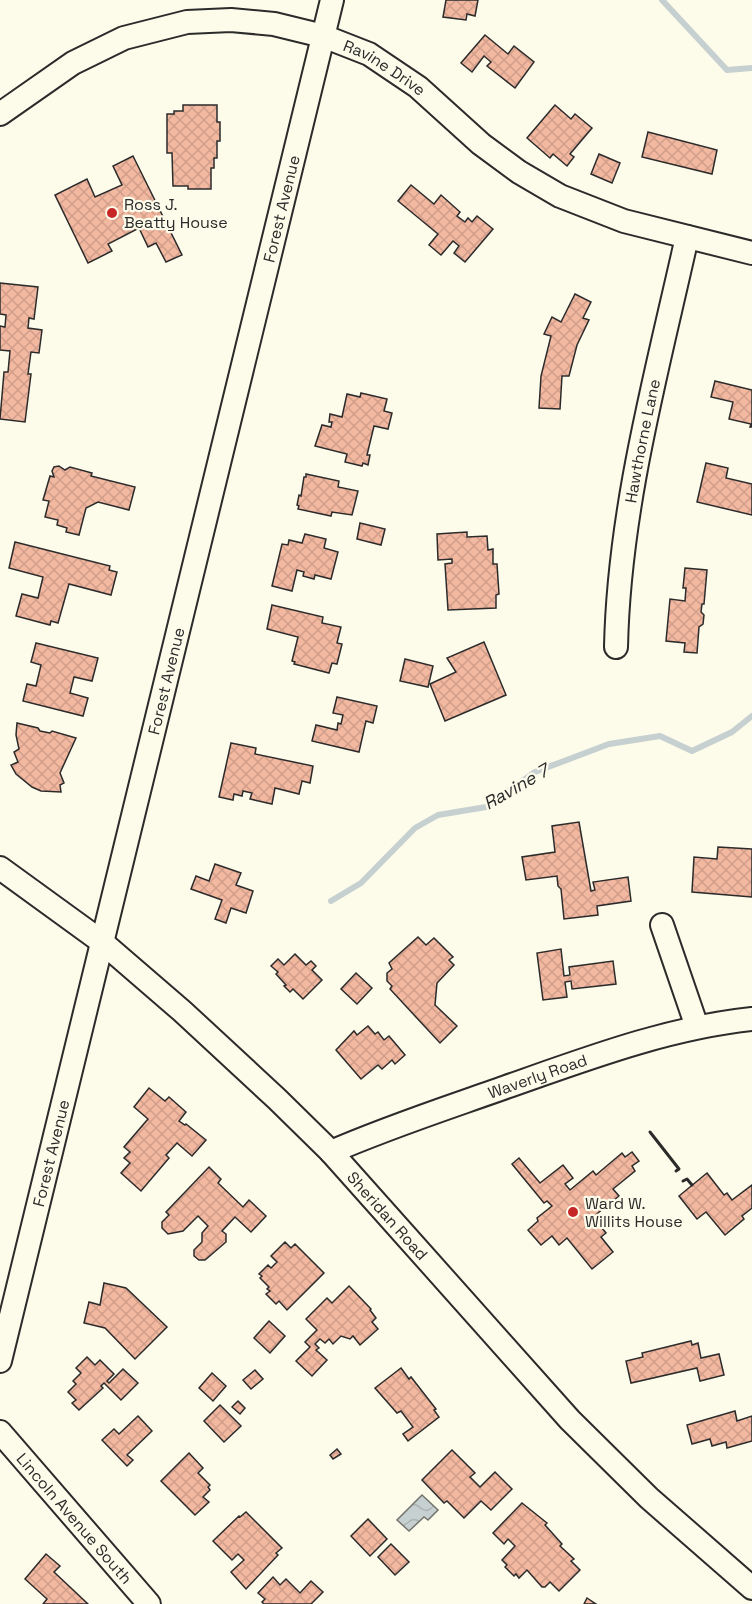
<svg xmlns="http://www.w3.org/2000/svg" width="752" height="1604" font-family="'Space Grotesk',sans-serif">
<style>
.water{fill:url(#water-waves);stroke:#74746e;stroke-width:1.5}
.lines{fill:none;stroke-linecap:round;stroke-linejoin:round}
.stream{stroke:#c7d0d0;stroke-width:6}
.building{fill:url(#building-cross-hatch);stroke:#2b2b2b;stroke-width:1.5}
.minor-casing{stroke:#2b2b2b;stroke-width:26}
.minor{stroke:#fdfbea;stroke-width:22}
.wall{stroke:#2b2b2b;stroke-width:3}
.poi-dot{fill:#c62828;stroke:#fdfbea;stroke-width:2}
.labels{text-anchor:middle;stroke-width:4.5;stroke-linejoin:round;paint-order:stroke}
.street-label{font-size:16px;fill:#2b2b2b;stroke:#fdfbea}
.poi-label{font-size:16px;fill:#2b2b2b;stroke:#fdfbea;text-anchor:start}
.water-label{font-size:18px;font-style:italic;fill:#2b2b2b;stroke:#fdfbea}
</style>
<defs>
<pattern id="water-waves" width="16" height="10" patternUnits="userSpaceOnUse" patternTransform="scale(1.5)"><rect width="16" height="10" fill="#c7d0d0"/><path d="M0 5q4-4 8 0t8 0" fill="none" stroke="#abb3b3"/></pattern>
<pattern id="building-cross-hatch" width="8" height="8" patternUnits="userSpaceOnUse" patternTransform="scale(1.5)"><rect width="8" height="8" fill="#f2b8a0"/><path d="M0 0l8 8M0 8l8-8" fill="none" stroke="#d09e8a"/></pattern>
</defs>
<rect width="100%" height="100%" fill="#fdfbea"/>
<!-- water -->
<path class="water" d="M422 1495 438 1510 428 1520 424 1517 409 1531 397 1520Z"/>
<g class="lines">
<!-- stream -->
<g class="stream">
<path d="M662 0 727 70 752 68"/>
<path d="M331 901 361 883 415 828 438 815 486 807 535 772 609 744 660 736 692 751 732 732 752 716"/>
</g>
</g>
<!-- building -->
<g class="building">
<path d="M446 0H478L475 16 467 14 466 20 443 17Z"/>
<path d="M485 35 508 54 514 46 534 62 515 88 487 66 491 62 484 56 472 72 461 63Z"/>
<path d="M183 105H217V122H220V141H217V158H214V168H211V189H188V186H173L172 153H167V114H174V111H183Z"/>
<path d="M555 105 571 119 575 114 592 128 570 154 574 157 567 166 553 154 550 158 527 138Z"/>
<path d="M648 132 717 150 712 174 642 157Z"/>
<path d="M599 154 620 163 612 183 591 174Z"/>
<path d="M133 156 182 255 166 262 156 243 148 247 139 228 108 244 112 251 88 263 55 195 87 179 95 197 122 185 113 166Z"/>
<path d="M411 185 434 204 441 195 460 212 457 216 465 222 468 218 472 222 477 216 493 229 465 262 454 253 459 246 453 241 441 255 429 245 438 234 398 201Z"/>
<path d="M0 283 38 287 34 319 29 318 28 328 42 330 39 353 31 352 28 374H31L25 422 0 419 4 372H8L10 351 0 350V326L5 327 6 315 0 314Z"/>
<path d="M575 294 591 302 583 318 589 320 577 345 569 376H562L560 409 539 408 541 376 551 336 544 334 552 317 561 322Z"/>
<path d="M715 381 752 390V427H750L751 424 729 419 733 402 711 397Z"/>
<path d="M361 393 387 399 384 411 392 413 388 429 374 426 367 455H370L368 465 363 463 362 466 345 462 347 454 315 446 322 425 331 427 332 422H329L330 414 342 417 347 394 360 397Z"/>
<path d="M706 463 728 468 726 478 752 484V515L697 502Z"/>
<path d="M59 466 65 470 70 467 92 473 91 476 135 487 129 510 98 502 86 508 79 535 66 532 67 528 57 525 58 520 45 517 49 501 43 500 50 476 54 477 52 471 54 467Z"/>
<path d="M306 474 339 481 338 487 358 491 352 515 332 512 331 516 298 509 299 506 297 505 299 495 301 496 304 477H306Z"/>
<path d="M360 523 385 529 381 545 357 539Z"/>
<path d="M467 532V537L487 536 488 550 493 549V564H497L499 594 496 595V608L448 610 445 564 452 563V559L438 560 437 534Z"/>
<path d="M305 534 326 539 324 548 338 552 331 579 315 575 314 579 303 576 304 572 297 570 292 591 272 586 282 544 288 545 289 540 302 543Z"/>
<path d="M15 542 110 566 109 570 117 572 111 595 69 584 58 623 51 621 50 625 16 616 22 594 38 598 43 577 9 568Z"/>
<path d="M685 568 707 570 704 604H702L701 612 704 615 703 624 699 627 697 653 684 652 685 643 666 641 670 599 685 601 686 588H683Z"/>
<path d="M272 605 323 617 322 623 341 627 337 643 342 644 337 664 332 663 329 673 294 664 295 662 292 661 298 637 267 629Z"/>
<path d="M484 642 506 695 445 721 430 684 456 672 447 658Z"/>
<path d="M36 643 98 658 92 681 74 677 70 693 88 698 83 716 23 701 27 684 36 686 41 665 31 662Z"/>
<path d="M405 659 433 666 428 687 400 681Z"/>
<path d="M337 697 377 706 373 723 366 721 359 752 312 741 316 725 337 730 338 723 341 724 343 715 333 713Z"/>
<path d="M17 723 38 728 40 731 50 733 52 731 76 738 60 773 64 783 60 785 61 792 41 791 32 787 16 774 11 765 18 762 14 752 19 749 16 735Z"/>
<path d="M231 743 256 748 255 754 313 766 310 783 302 781 299 794 275 788 272 804 250 799 252 793 243 791 242 796 234 794 233 800 219 797Z"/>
<path d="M579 822 591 891 595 890 593 882 628 877 631 901 597 906 598 915 564 919 561 889 558 886 557 876 526 880 522 857 555 852 552 826Z"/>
<path d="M718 847 752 849V897L692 892 694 857 717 859Z"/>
<path d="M215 864 241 873 236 885 253 891 246 913 231 908 226 923 215 919 222 900 191 889 196 876 209 881Z"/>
<path d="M418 937 426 945 434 938 453 957 449 960 454 965 437 983 435 1005 457 1026 440 1043 390 989 392 986 387 981V973L392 969 389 963Z"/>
<path d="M561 949 564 976 570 975 569 967 613 961 616 984 572 989 571 981 565 982 567 997 543 1000 537 953Z"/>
<path d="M295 954 306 965 311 961 316 966 312 970 322 980 303 999 293 989 290 992 284 986 286 985 276 974 278 972 271 966 278 959 284 965Z"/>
<path d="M356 973 372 988 357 1004 341 989Z"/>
<path d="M368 1026 375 1034 378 1032 384 1040 389 1036 405 1055 395 1064 392 1060 382 1069 378 1065 361 1079 336 1050 354 1031 357 1035Z"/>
<path d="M149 1088 165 1101 169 1097 186 1112 179 1121 185 1125 186 1124 206 1140 192 1156 177 1143 166 1155 169 1158 141 1191 121 1173 130 1163 124 1158 130 1152 124 1147 148 1119 134 1107Z"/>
<path d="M632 1152 639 1161 632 1166 635 1171 613 1189 619 1196 593 1217 606 1233 601 1237 613 1252 592 1269 567 1238 559 1245 552 1236 541 1245 528 1230 538 1221 537 1218 552 1206 547 1201 544 1203 512 1164 519 1158 540 1183 563 1165 573 1178 565 1184 570 1190 593 1171 596 1175 622 1153 625 1157Z"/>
<path d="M209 1167 221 1179 218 1183 243 1207 249 1200 266 1216 251 1232 235 1217 222 1231 226 1234V1242L205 1260H199L194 1256V1250L202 1242V1233L208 1226 198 1216 183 1231 168 1234 162 1228V1222L169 1215 166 1212Z"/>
<path d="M707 1173 724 1195 727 1193 732 1200 752 1185V1208L742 1216 744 1219 725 1235 706 1212 697 1219 679 1196Z"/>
<path d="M285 1242 291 1248 295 1244 324 1273 287 1310 279 1301 276 1304 266 1294 270 1291 267 1289 269 1287 260 1278 262 1276 259 1274 268 1265 271 1268 277 1262 271 1256Z"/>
<path d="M104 1283 126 1288 167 1327 135 1359 105 1328 84 1323 89 1302 100 1305Z"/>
<path d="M349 1286 371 1309 370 1310 376 1318 372 1322 378 1329 360 1345 353 1336 350 1339 341 1336 333 1344 329 1339 325 1343 320 1339 315 1344 319 1348 316 1350 327 1360 312 1376 296 1361 310 1347 305 1342 317 1330 306 1319 327 1298 332 1303Z"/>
<path d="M269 1321 285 1336 270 1353 254 1338Z"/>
<path d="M691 1341 692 1345 698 1343 701 1358 719 1354 724 1375 700 1381 697 1368 631 1383 626 1361 643 1357 642 1353Z"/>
<path d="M87 1357 95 1365 100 1360 114 1374 107 1381 109 1383 123 1369 138 1383 121 1400 104 1383 101 1386 103 1388 79 1410 72 1403 76 1400 68 1392 76 1384 73 1381 81 1373 76 1368Z"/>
<path d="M401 1368 409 1379 411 1377 436 1409 434 1410 439 1417 408 1441 403 1434 413 1427 401 1411 397 1413 375 1388Z"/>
<path d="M255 1370 263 1379 251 1389 243 1380Z"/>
<path d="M212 1373 226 1386 213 1401 199 1388Z"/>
<path d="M238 1401 245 1408 240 1414 232 1407Z"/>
<path d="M220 1405 241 1426 224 1442 204 1421Z"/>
<path d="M735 1411 737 1421 752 1416V1441L727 1448 726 1442 712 1446 710 1439 692 1444 687 1425Z"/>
<path d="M138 1416 152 1431 127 1455 133 1460 127 1466 102 1440 114 1429 119 1434Z"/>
<path d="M337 1449 341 1454 333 1459 330 1455Z"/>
<path d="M452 1450 475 1473 470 1477 480 1487 495 1472 512 1489 491 1510 481 1501 464 1518 447 1501 444 1503 422 1480Z"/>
<path d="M189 1453 203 1468 198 1473 210 1485 208 1487 210 1490 203 1497 209 1502 195 1515 161 1481Z"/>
<path d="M522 1503 547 1523 545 1525 562 1544 560 1546 574 1559 571 1561 580 1570 559 1591 550 1582 545 1587H542L527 1570 519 1578 516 1574 514 1576 505 1567 507 1565 502 1560 515 1546 508 1539 504 1544 493 1533Z"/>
<path d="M246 1512 282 1548 276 1553 278 1555 246 1589 231 1572 244 1560 238 1554 232 1560 213 1541 239 1516 240 1517Z"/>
<path d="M368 1519 387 1539 370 1556 351 1536Z"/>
<path d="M391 1544 409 1562 395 1575 378 1557Z"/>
<path d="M46 1554 60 1566 54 1572 88 1604H43L47 1599 25 1579Z"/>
<path d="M273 1577 280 1585 286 1579 300 1593 311 1581 323 1592 311 1604H264L262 1602 265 1599 258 1593Z"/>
<path d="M587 1598 596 1604H584Z"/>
</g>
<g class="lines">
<defs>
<g id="minor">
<path id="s1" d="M0 114 73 63 124 38 187 22 231 20 274 24 323 36 369 54 418 87 481 144 519 172 560 196 624 221 752 253"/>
<path id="s2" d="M616 647C619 508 657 372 687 237"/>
<path id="s3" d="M0 868 102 942 182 1011 277 1099 331 1152 570 1420 649 1498 752 1588"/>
<path d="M662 925 697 1027"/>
<path id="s4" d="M331 1152C388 1127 447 1108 506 1087 586 1059 667 1028 752 1019"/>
<path id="s5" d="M0 1361 332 0"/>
<path id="s6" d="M0 1432 149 1604"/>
</g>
</defs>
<!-- minor casing -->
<use href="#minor" class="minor-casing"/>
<!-- minor -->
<use href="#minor" class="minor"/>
<!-- wall -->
<g class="wall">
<path d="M650 1132 679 1169 676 1171"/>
<path d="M683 1181 687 1179 692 1185"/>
</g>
</g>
<!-- markers -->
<g class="poi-dot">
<circle cx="112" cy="213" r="6"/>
<circle cx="573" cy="1212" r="6"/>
</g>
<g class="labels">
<!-- street labels -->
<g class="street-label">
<text dy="6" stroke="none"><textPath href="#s1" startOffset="418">Ravine Drive</textPath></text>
<text dy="6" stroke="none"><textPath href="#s5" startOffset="1186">Forest Avenue</textPath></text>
<text dy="6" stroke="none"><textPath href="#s2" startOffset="208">Hawthorne Lane</textPath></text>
<text dy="6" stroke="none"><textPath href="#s5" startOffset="700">Forest Avenue</textPath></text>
<text dy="6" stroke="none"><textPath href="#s4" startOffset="220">Waverly Road</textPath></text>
<text dy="6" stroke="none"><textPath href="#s5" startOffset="214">Forest Avenue</textPath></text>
<text dy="6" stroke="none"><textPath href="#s3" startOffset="522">Sheridan Road</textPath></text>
<text dy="6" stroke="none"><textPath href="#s6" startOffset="114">Lincoln Avenue South</textPath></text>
</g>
<!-- poi labels -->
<g class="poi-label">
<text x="124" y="210">Ross J.<tspan x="124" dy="18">Beatty House</tspan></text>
<text x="585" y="1209">Ward W.<tspan x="585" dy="18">Willits House</tspan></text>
</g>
<!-- water labels -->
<g class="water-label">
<text transform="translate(516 787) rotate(-30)" y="6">Ravine 7</text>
</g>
</g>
</svg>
